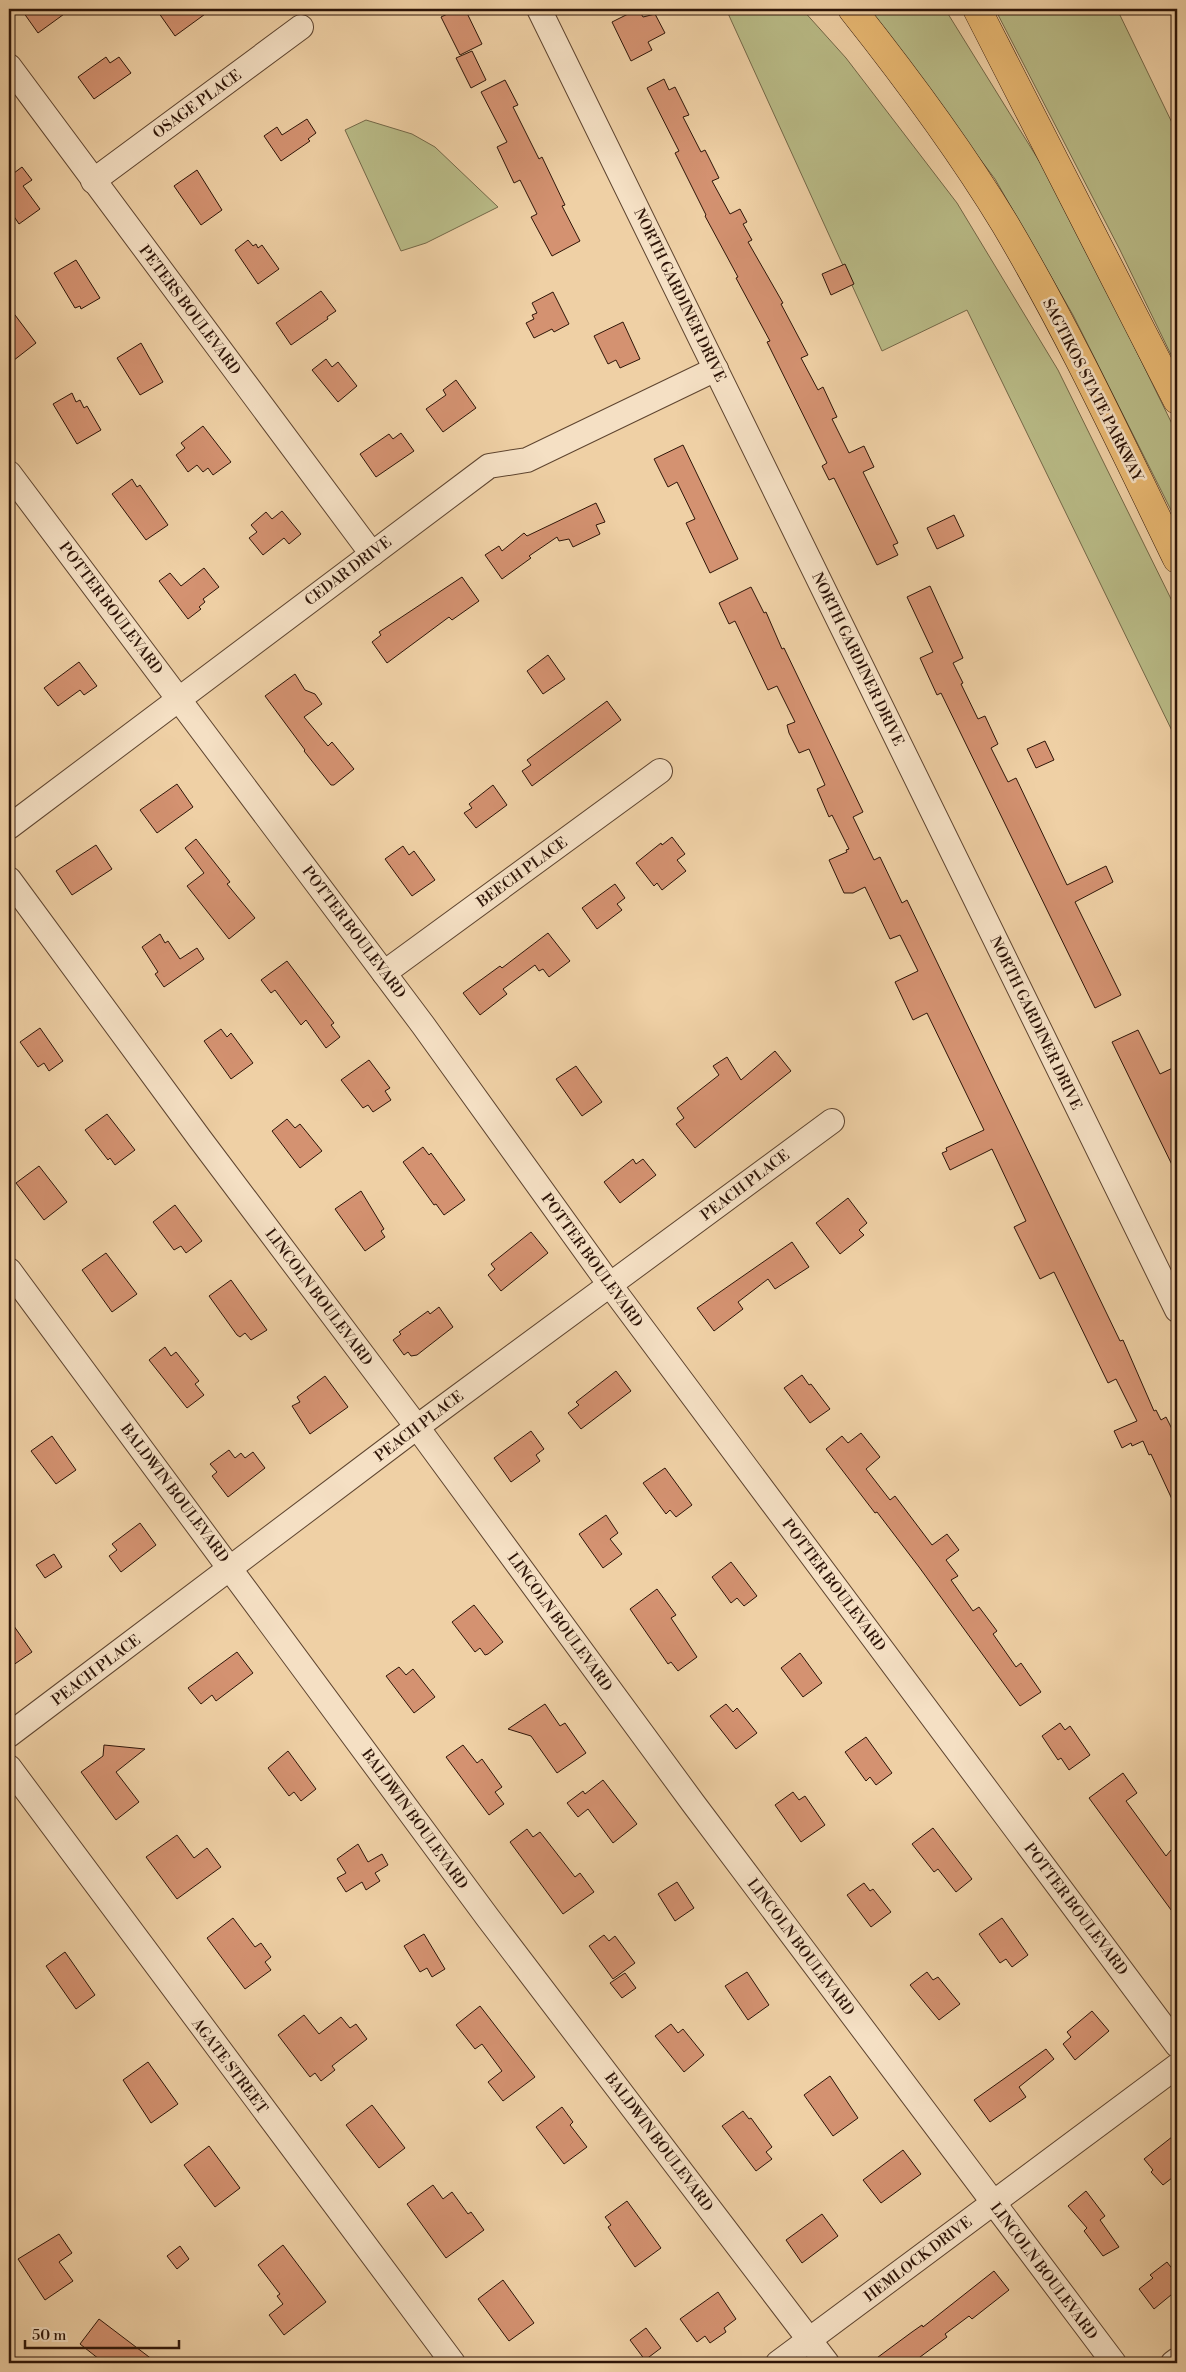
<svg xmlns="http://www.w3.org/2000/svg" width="1186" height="2372" font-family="'Libre Bodoni',serif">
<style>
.green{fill:#b9bb87;stroke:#746848}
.building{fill:#d49271;stroke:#2e1508}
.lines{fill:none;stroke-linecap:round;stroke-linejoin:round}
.minor-casing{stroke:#5e442f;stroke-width:26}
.highway-casing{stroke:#2e1508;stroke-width:29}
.minor{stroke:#f5e0c4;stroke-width:24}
.highway{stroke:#e8b872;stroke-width:28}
.labels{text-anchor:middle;stroke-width:5;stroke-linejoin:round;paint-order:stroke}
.street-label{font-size:15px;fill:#2e1508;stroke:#f5e0c4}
</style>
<rect width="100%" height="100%" fill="#efd0a5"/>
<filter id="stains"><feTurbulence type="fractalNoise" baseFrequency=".004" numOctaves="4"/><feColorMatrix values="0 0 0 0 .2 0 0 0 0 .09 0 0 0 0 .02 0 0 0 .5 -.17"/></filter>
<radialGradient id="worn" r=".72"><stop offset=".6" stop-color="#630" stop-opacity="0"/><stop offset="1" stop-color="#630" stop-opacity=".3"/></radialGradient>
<!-- green -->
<g class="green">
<path d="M726 9H802L846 58 957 203 1058 370 1177 611V741L967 310 882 351Z"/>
<path d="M867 9H945L1059 193 1177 434V522L1073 315 995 179Z"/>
<path d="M995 9H1117L1177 133V367L1120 250Z"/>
<path d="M366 120 412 134 435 147 498 207 426 243 401 251 345 130Z"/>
</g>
<!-- building -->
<g class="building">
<path d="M21 9H71L38 33Z"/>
<path d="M156 9H212L175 36Z"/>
<path d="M458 9H465L482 44 460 55 441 17Z"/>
<path d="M638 9 643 17 655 14 665 33 648 42 652 50 631 61 612 22Z"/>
<path d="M472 51 486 80 471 88 456 58Z"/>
<path d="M106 57 110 63 119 57 131 73 94 99 78 77Z"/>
<path d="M664 79 669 90 675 87 689 115 683 117 701 152 705 150 719 178 712 181 730 214 740 209 747 222 743 224 752 240 748 242 783 303 781 304 808 355 801 358 818 390 823 387 837 417 832 419 849 453 864 446 874 467 863 472 898 543 893 545 898 555 877 565 834 478 829 480 822 466 827 463 767 342 770 341 736 278 738 277 705 216 706 215 675 153 679 151 647 88Z"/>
<path d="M505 80 518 105 513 107 539 159 542 157 565 205 562 206 580 241 552 256 531 217 537 214 520 180 514 183 497 147 507 142 481 92Z"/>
<path d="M307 119 316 133 308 139 310 141 281 161 264 136 277 127 282 135Z"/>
<path d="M9 165 14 173 22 167 32 180 23 186 40 209 19 224 9 209Z"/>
<path d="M197 170 222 210 201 225 174 186Z"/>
<path d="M248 240 253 246 256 244 258 248 262 245 279 269 258 284 235 250Z"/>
<path d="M76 260 100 298 81 309 80 306 75 308 54 273Z"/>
<path d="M845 264 854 284 831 295 822 274Z"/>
<path d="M321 291 336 311 327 317 328 319 291 345 276 323Z"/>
<path d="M553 292 569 324 554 332 552 329 534 338 526 323 534 319 532 315 537 313 532 303Z"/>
<path d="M9 307 36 343 9 364Z"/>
<path d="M623 322 640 359 620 368 616 360 608 364 594 336Z"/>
<path d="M141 343 163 382 140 395 117 358Z"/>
<path d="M326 359 332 367 338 362 357 386 338 402 312 370Z"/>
<path d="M456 380 476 408 443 432 426 409 446 395 443 390Z"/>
<path d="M72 393 76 402 80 400 84 408 87 406 101 430 77 444 53 404Z"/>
<path d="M203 426 231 462 213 475 208 468 203 472 197 465 188 472 176 455 185 448 181 443Z"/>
<path d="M401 433 414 451 376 477 360 454 389 434 393 439Z"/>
<path d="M683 445 738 559 710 573 686 523 695 519 677 482 668 487 654 459Z"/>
<path d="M132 479 137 487 140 485 168 525 146 540 112 494Z"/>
<path d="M596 503 605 522 596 525 600 534 573 547 569 539 559 541 557 537 529 556 531 558 502 579 485 555 499 546 502 551 524 533 527 536Z"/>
<path d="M282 511 301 534 289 544 284 538 263 555 249 538 257 532 251 525 266 512 272 519Z"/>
<path d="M954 515 964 536 937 549 927 528Z"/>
<path d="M204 568 219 587 203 599 205 602 199 607 201 609 188 619 159 581 170 573 181 586Z"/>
<path d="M462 577 479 601 452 620 449 617 387 663 372 642 381 635 379 632Z"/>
<path d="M930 586 963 658 953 663 963 683 961 684 978 719 985 716 998 744 991 748 1008 782 1016 778 1067 885 1106 866 1113 882 1075 902 1121 995 1095 1008 941 693 937 695 920 658 933 652 907 597Z"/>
<path d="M751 587 764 613 766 612 782 649 784 648 863 812 853 817 874 860 880 857 902 903 907 900 1120 1341 1123 1340 1154 1411 1156 1410 1161 1420 1166 1417 1177 1439 1172 1441 1177 1453V1510L1151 1454 1149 1455 1143 1441 1132 1446 1131 1443 1122 1448 1114 1431 1137 1421 1116 1379 1108 1383 1054 1272 1040 1279 1014 1227 1026 1221 992 1149 950 1170 942 1153 947 1151 946 1148 984 1130 927 1013 913 1020 895 982 918 971 900 935 890 939 865 887 853 893H844L829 860 847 852 846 850 849 849 832 815 829 817 817 789 825 785 809 749 799 753 789 733 787 725 795 722 777 686 768 690 735 621 729 624 719 603Z"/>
<path d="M548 655 565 679 543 694 527 671Z"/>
<path d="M79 662 97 686 84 695 80 690 58 706 44 688Z"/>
<path d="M295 674 305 690 315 694 322 704 304 717 328 746 332 742 354 769 334 785H331L304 751 305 750 265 696Z"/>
<path d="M607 701 621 720 532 786 522 771 531 765 527 760Z"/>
<path d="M1045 741 1054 760 1036 768 1027 749Z"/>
<path d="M177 784 193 807 157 833 140 810Z"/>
<path d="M493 785 507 805 476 828 464 813 472 808 469 804Z"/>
<path d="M672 837 685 854 677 860 686 871 662 890 657 883 654 886 636 863 661 843 662 845Z"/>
<path d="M196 839 230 882 227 884 255 918 229 939 187 886 204 873 185 848Z"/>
<path d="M96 845 112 869 72 895 56 871Z"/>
<path d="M403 846 409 855 414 851 435 880 412 896 385 859Z"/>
<path d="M615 884 625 898 617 904 622 910 597 929 582 908Z"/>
<path d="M548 933 570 961 549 977 543 969 539 971 535 965 503 989 507 994 480 1015 463 993 500 966 502 968Z"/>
<path d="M160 934 165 943 168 941 180 959 197 948 204 959 164 987 155 974 158 972 142 947Z"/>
<path d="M287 961 334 1023 331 1025 340 1037 326 1048 306 1020 301 1025 275 990 271 993 261 980Z"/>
<path d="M40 1028 63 1061 49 1071 44 1063 38 1067 20 1042Z"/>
<path d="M221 1029 227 1037 231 1033 253 1063 231 1079 204 1041Z"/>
<path d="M1138 1030 1160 1074 1177 1066V1175L1112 1042Z"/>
<path d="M775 1051 791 1071 695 1148 676 1124 684 1118 677 1108 719 1075 713 1066 727 1057 741 1080Z"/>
<path d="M369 1060 390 1088 385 1091 391 1100 373 1112 368 1105 363 1108 341 1080Z"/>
<path d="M576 1066 602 1102 582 1116 556 1079Z"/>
<path d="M107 1114 135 1150 115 1165 110 1158 108 1160 85 1130Z"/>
<path d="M287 1119 295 1128 300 1124 322 1151 300 1168 272 1131Z"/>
<path d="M423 1147 429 1155 431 1153 465 1200 444 1215 436 1204 434 1205 403 1162Z"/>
<path d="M633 1159 636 1164 643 1159 656 1175 620 1203 604 1182Z"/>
<path d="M39 1166 67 1202 44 1220 16 1183Z"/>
<path d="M361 1191 384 1229 381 1231 385 1237 365 1251 335 1209Z"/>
<path d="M848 1198 867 1223 859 1230 864 1235 840 1254 816 1223Z"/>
<path d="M175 1205 202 1241 186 1253 181 1246 174 1250 153 1222Z"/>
<path d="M531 1232 548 1253 501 1291 488 1275 495 1269 491 1264Z"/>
<path d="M792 1242 809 1267 775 1289 768 1279 738 1302 743 1309 714 1331 697 1308Z"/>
<path d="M106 1253 137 1294 112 1312 82 1270Z"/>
<path d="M231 1280 267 1330 251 1340 245 1333 240 1337 237 1335 209 1296Z"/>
<path d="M439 1307 453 1327 417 1355 411 1356 408 1352 404 1355 393 1340 401 1334 399 1332 428 1311 430 1314Z"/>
<path d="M165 1347 171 1356 176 1352 199 1381 195 1384 204 1395 187 1408 149 1360Z"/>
<path d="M616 1371 631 1391 581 1429 568 1413 579 1405 576 1402Z"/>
<path d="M802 1375 809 1385 811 1384 830 1409 810 1423 784 1388Z"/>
<path d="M325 1376 348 1407 310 1434 292 1406 300 1402 297 1397Z"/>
<path d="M531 1431 544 1449 536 1455 540 1461 511 1482 494 1458Z"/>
<path d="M861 1433 880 1457 866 1469 890 1500 895 1496 932 1545 947 1534 959 1550 946 1560 958 1576 951 1580 973 1611 979 1607 997 1631 993 1634 1016 1667 1021 1663 1041 1692 1020 1706 919 1567 877 1512 875 1513 826 1449 842 1436 848 1443Z"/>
<path d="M52 1436 76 1470 56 1484 31 1451Z"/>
<path d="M229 1450 235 1458 241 1453 245 1458 253 1452 265 1468 228 1497 212 1476 217 1472 210 1464Z"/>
<path d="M665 1468 692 1505 676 1517 670 1510 666 1514 643 1483Z"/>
<path d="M606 1515 618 1533 610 1539 622 1554 603 1568 579 1534Z"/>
<path d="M140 1523 156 1545 121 1572 109 1556 117 1550 112 1544Z"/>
<path d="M54 1554 62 1567 45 1578 36 1565Z"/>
<path d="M731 1562 757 1596 744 1606 737 1598 731 1603 712 1577Z"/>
<path d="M657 1589 676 1615 671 1618 697 1657 678 1671 671 1662 668 1664 630 1609Z"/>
<path d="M474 1605 503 1642 488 1654 485 1655 480 1648 475 1652 452 1622Z"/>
<path d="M9 1619 32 1652 9 1668Z"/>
<path d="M237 1652 253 1673 216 1701 212 1695 201 1704 188 1688Z"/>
<path d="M800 1653 822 1683 803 1697 781 1668Z"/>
<path d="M399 1667 406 1675 413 1669 435 1697 414 1713 386 1676Z"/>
<path d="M545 1704 560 1726 565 1723 586 1753 557 1773 531 1736 508 1729Z"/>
<path d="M726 1704 733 1712 737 1708 757 1733 736 1749 710 1716Z"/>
<path d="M1060 1723 1065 1730 1070 1726 1090 1755 1069 1770 1061 1758 1058 1760 1042 1736Z"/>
<path d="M866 1737 892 1773 876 1785 870 1777 866 1781 845 1752Z"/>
<path d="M104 1745 145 1749 116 1772 139 1802 116 1820 81 1772 103 1756Z"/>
<path d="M463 1745 477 1763 482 1759 502 1787 495 1792 504 1804 489 1815 446 1757Z"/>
<path d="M288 1751 316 1789 301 1801 294 1792 289 1796 268 1768Z"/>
<path d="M1123 1773 1137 1793 1126 1801 1166 1856 1177 1843V1918L1089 1798Z"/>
<path d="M603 1780 637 1824 613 1843 588 1809 578 1817 567 1803 583 1791 585 1794Z"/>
<path d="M793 1792 799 1800 805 1796 825 1825 801 1842 775 1805Z"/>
<path d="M933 1828 972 1879 956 1892 938 1869 934 1872 912 1844Z"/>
<path d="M527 1829 533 1837 540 1832 575 1877 580 1873 594 1892 563 1914 510 1842Z"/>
<path d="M177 1835 194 1858 207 1848 221 1867 177 1899 146 1857Z"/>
<path d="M358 1844 368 1862 382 1854 388 1865 375 1873 380 1881 366 1890 362 1882 346 1892 337 1878 346 1873 337 1859Z"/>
<path d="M677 1882 694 1908 675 1921 658 1894Z"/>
<path d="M864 1883 870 1891 873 1889 891 1912 871 1927 847 1895Z"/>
<path d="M233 1918 255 1947 261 1943 271 1957 265 1962 271 1970 245 1989 207 1938Z"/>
<path d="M1002 1918 1028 1955 1012 1967 1006 1959 1000 1963 979 1934Z"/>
<path d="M424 1934 445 1969 432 1977 427 1968 420 1972 404 1946Z"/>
<path d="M604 1935 609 1941 615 1936 635 1963 613 1979 589 1946Z"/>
<path d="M65 1952 95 1995 76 2009 46 1966Z"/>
<path d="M747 1972 769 2005 748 2020 725 1986Z"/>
<path d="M927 1972 933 1980 938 1977 960 2004 939 2020 910 1985Z"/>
<path d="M625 1973 636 1988 622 1998 610 1983Z"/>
<path d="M480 2006 535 2077 503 2101 488 2082 502 2071 482 2044 475 2049 456 2025Z"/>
<path d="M1092 2011 1109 2031 1075 2060 1063 2044 1071 2037 1067 2032Z"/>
<path d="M304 2015 319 2034 341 2017 350 2028 356 2024 367 2039 332 2066 335 2070 321 2081 315 2073 310 2077 278 2035Z"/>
<path d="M671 2024 678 2033 683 2029 704 2055 684 2072 655 2036Z"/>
<path d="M1046 2049 1054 2059 1019 2087 1026 2097 990 2122 974 2100Z"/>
<path d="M148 2062 178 2104 151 2123 123 2080Z"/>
<path d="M830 2076 858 2118 833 2136 804 2095Z"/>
<path d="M372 2105 405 2148 379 2168 346 2125Z"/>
<path d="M562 2107 573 2122 570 2125 587 2147 564 2164 536 2127Z"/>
<path d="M743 2111 749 2119 751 2118 772 2147 766 2152 772 2159 756 2171 722 2126Z"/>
<path d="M1177 2133V2174L1163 2185 1151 2172 1153 2170 1144 2159Z"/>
<path d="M209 2146 240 2188 215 2207 184 2165Z"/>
<path d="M903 2150 921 2174 881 2203 863 2180Z"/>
<path d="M433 2185 443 2199 452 2192 468 2214 471 2212 484 2230 446 2258 407 2204Z"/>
<path d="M1086 2191 1105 2216 1100 2220 1119 2247 1103 2256 1084 2231 1087 2228 1068 2206Z"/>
<path d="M627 2201 661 2248 635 2267 608 2227 611 2225 605 2217Z"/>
<path d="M822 2214 838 2236 802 2263 786 2240Z"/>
<path d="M59 2234 72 2253 59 2262 73 2281 45 2300 18 2259Z"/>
<path d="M283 2245 326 2302 284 2335 269 2315 283 2304 277 2296 280 2294 258 2265Z"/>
<path d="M180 2246 189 2259 177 2269 167 2256Z"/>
<path d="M1167 2262 1177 2275V2290L1154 2309 1139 2289 1153 2278 1150 2275Z"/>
<path d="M994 2271 1009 2290 972 2319 969 2316 945 2334 947 2337 912 2363H870L912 2332 922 2325 923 2327Z"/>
<path d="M503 2280 534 2323 509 2341 478 2299Z"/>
<path d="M718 2292 736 2319 724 2328 726 2332 710 2343 705 2336 697 2342 680 2319Z"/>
<path d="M99 2319 157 2363H104L80 2344Z"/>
<path d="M646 2328 661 2348 645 2360 630 2340Z"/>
</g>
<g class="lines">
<defs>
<g id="minor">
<path d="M539 9 1177 1310"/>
<path d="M9 66 372 554"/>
<path d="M93 181 301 27"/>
<path d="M9 473 423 1025 610 1285 1177 2045"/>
<path d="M9 827 489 466 527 460 716 369"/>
<path d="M9 879 200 1139 417 1427 693 1803 1114 2363"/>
<path d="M384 973 660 771"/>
<path d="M9 1270 488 1918 827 2363"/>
<path d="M9 1735 417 1427 832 1121"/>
<path d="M9 1767 453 2363"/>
<path d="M778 2363 1177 2066"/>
<path d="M1173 2363 1177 2360"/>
</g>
<g id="highway">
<path d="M852 9C906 77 959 148 1005 224 1069 332 1122 446 1177 559"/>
<path d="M977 9 1177 400"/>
</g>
</defs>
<!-- minor casing -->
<use href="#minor" class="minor-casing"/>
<!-- highway casing -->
<use href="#highway" class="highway-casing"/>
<!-- minor -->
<use href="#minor" class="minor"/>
<!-- highway -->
<use href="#highway" class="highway"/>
</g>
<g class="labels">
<!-- street labels -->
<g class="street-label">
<text transform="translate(197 104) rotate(-36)" y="5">OSAGE PLACE</text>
<text transform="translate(680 295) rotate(64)" y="5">NORTH GARDINER DRIVE</text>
<text transform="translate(190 310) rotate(53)" y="5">PETERS BOULEVARD</text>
<text transform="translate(1093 390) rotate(63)" y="5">SAGTIKOS STATE PARKWAY</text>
<text transform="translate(348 571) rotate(-37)" y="5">CEDAR DRIVE</text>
<text transform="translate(111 608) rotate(53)" y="5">POTTER BOULEVARD</text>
<text transform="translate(858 659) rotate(64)" y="5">NORTH GARDINER DRIVE</text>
<text transform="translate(522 872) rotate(-36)" y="5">BEECH PLACE</text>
<text transform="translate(354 932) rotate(53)" y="5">POTTER BOULEVARD</text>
<text transform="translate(1036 1023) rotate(64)" y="5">NORTH GARDINER DRIVE</text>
<text transform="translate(745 1185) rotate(-37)" y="5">PEACH PLACE</text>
<text transform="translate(592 1260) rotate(54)" y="5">POTTER BOULEVARD</text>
<text transform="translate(319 1297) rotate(53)" y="5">LINCOLN BOULEVARD</text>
<text transform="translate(419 1426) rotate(-37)" y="5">PEACH PLACE</text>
<text transform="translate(175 1493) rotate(53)" y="5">BALDWIN BOULEVARD</text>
<text transform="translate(834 1585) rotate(53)" y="5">POTTER BOULEVARD</text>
<text transform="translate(560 1622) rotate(54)" y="5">LINCOLN BOULEVARD</text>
<text transform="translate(96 1670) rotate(-37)" y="5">PEACH PLACE</text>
<text transform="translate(415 1819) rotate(54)" y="5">BALDWIN BOULEVARD</text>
<text transform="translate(1076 1909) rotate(53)" y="5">POTTER BOULEVARD</text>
<text transform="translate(801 1947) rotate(53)" y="5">LINCOLN BOULEVARD</text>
<text transform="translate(230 2066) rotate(53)" y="5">AGATE STREET</text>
<text transform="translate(659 2142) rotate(53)" y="5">BALDWIN BOULEVARD</text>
<text transform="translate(918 2259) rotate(-37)" y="5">HEMLOCK DRIVE</text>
<text transform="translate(1044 2271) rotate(53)" y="5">LINCOLN BOULEVARD</text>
</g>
</g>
<!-- margin -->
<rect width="1186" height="2372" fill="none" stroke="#efd0a5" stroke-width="30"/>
<rect x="10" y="10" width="1166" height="2352" fill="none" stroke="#2e1508" stroke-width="2.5"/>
<rect x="15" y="15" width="1156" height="2342" fill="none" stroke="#2e1508"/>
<!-- scale -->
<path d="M25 2340v8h154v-8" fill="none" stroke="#2e1508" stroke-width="2.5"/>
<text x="32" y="2340" font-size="15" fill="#2e1508" stroke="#f5e0c4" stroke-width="4" paint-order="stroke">50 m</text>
<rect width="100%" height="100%" filter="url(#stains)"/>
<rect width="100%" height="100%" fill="url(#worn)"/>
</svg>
